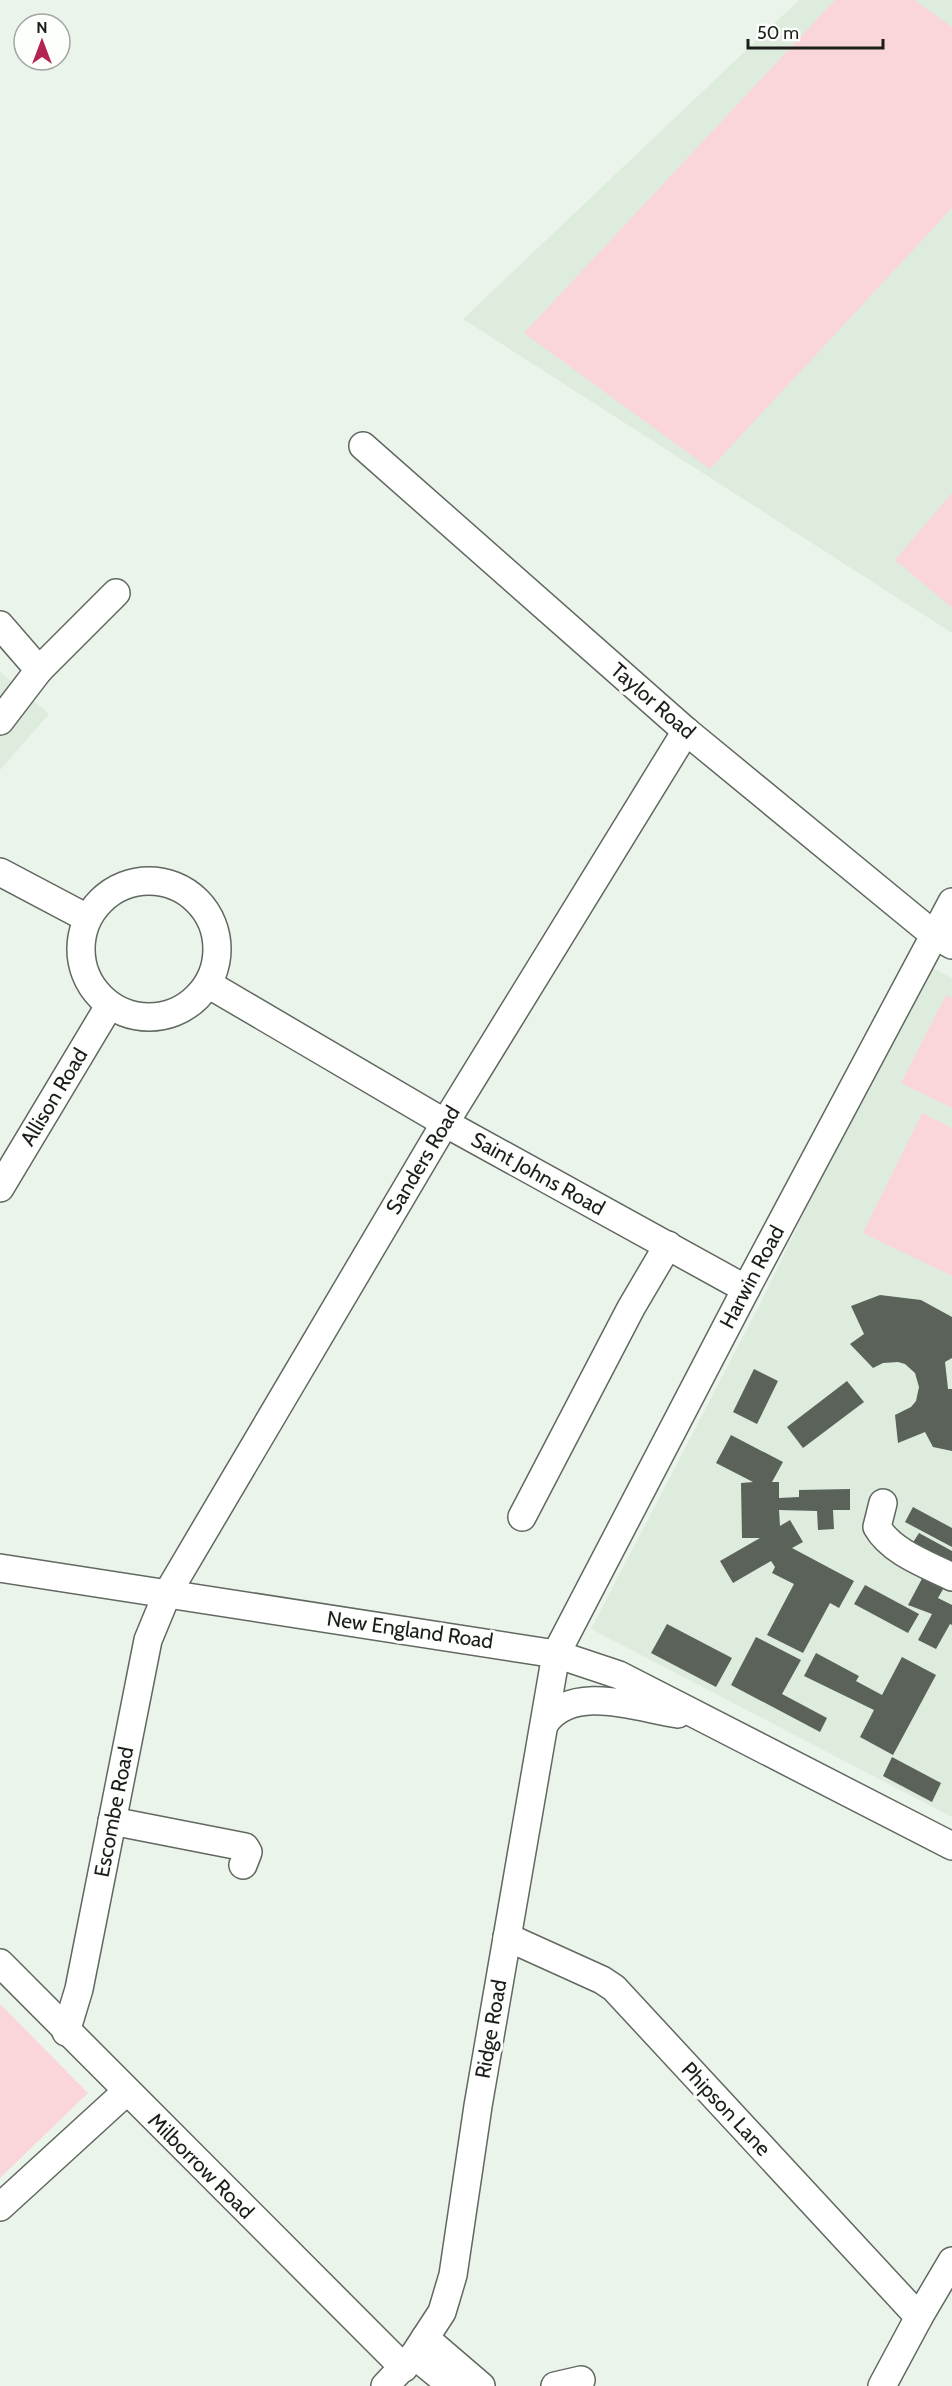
<svg xmlns="http://www.w3.org/2000/svg" width="952" height="2386" font-family="Cabin,sans-serif">
<style>
.built{fill:#ddecdd}
.green{fill:#fad6db}
.building{fill:#5b625a}
.lines{fill:none;stroke-linecap:round;stroke-linejoin:round}
.minor-casing{stroke:#606860;stroke-width:30}
.minor{stroke:#fff;stroke-width:27}
.labels{text-anchor:middle;stroke-width:6;stroke-linejoin:round;paint-order:stroke}
.street-label{font-size:21px;fill:#1b1e1b;stroke:#fdfffd}
</style>
<rect width="100%" height="100%" fill="#ebf4eb"/>
<!-- built -->
<g class="built">
<path d="M799 0H952V633L463 319Z"/>
<path d="M0 672 49 714 0 770Z"/>
<path d="M925 964 952 978V1817L591 1629 759 1306Z"/>
</g>
<!-- green -->
<g class="green">
<path d="M835 0H914L952 27V208L710 469 524 333Z"/>
<path d="M952 493V608L895 560Z"/>
<path d="M946 995 952 998V1108L901 1083Z"/>
<path d="M922 1113 952 1128V1276L863 1233Z"/>
<path d="M0 2004 88 2093 0 2178Z"/>
</g>
<!-- building -->
<g class="building">
<path d="M880 1295 921 1300 952 1317V1358L945 1362 948 1389H952V1451L933 1447 925 1432 898 1443 895 1415 911 1407 916 1401 919 1387 915 1373 905 1364 898 1362 883 1363 873 1368 850 1344 864 1334 851 1306Z"/>
<path d="M754 1369 778 1381 757 1424 733 1412Z"/>
<path d="M847 1381 864 1402 803 1448 787 1427Z"/>
<path d="M731 1435 783 1462 772 1482H779V1498L799 1497V1490L850 1489V1510H833L834 1529 818 1530 817 1511 779 1510 780 1526 790 1520 803 1542 792 1548 854 1581 839 1608 830 1603 803 1653 767 1635 794 1584 772 1573 775 1567 771 1561 733 1583 720 1561 760 1538H742L741 1483 753 1482 716 1463Z"/>
<path d="M913 1507 952 1528V1547L905 1522Z"/>
<path d="M919 1533 952 1551V1565L912 1544Z"/>
<path d="M925 1573 946 1584 938 1598 952 1605V1625L950 1624 936 1649 918 1640 932 1614 908 1605Z"/>
<path d="M865 1585 919 1614 908 1633 854 1604Z"/>
<path d="M667 1624 732 1658 716 1687 651 1653Z"/>
<path d="M756 1637 801 1660 782 1694 827 1718 820 1732 731 1685Z"/>
<path d="M816 1653 859 1676 856 1681 882 1695 902 1657 936 1675 893 1755 860 1737 874 1710 804 1676Z"/>
<path d="M892 1757 941 1783 932 1802 883 1776Z"/>
</g>
<g class="lines">
<defs>
<g id="minor">
<path d="M363 446 686 731 933 934 952 945"/>
<path d="M0 625 39 670"/>
<path d="M0 721 39 670 116 593"/>
<path d="M0 872 87 918"/>
<circle cx="149" cy="949" r="68"/>
<path d="M208 984 445 1123 746 1289"/>
<path d="M0 1188 109 1006"/>
<path d="M883 1503 877 1527C891 1552 928 1565 952 1577"/>
<path d="M522 1517 631 1308 668 1245"/>
<path d="M0 1568 556 1654 619 1675 952 1846"/>
<path d="M545 1723C573 1683 638 1708 678 1714"/>
<path d="M112 1821 245 1847 248 1852 243 1865"/>
<path d="M507 1937 602 1980 614 1988 919 2317"/>
<path d="M0 1963 404 2368"/>
<path d="M66 2032 79 1989 148 1640 167 1594 445 1123 686 731"/>
<path d="M0 2207 127 2091"/>
<path d="M425 2338 481 2386"/>
<path d="M414 2355 452 2386"/>
<path d="M385 2386 414 2355 442 2312 453 2275 478 2106 556 1654 746 1289 952 902"/>
<path d="M555 2386 581 2380"/>
<path d="M882 2386 919 2317 952 2261"/>
</g>
</defs>
<!-- minor casing -->
<use href="#minor" class="minor-casing"/>
<!-- minor -->
<use href="#minor" class="minor"/>
</g>
<g class="labels">
<!-- street labels -->
<g class="street-label">
<text transform="translate(653 701) rotate(41)" y="7">Taylor Road</text>
<text transform="translate(54 1097) rotate(-59)" y="7">Allison Road</text>
<text transform="translate(423 1160) rotate(-59)" y="7">Sanders Road</text>
<text transform="translate(538 1174) rotate(29)" y="7">Saint Johns Road</text>
<text transform="translate(752 1277) rotate(-62)" y="7">Harwin Road</text>
<text transform="translate(410 1630) rotate(8)" y="7">New England Road</text>
<text transform="translate(114 1812) rotate(-79)" y="7">Escombe Road</text>
<text transform="translate(491 2029) rotate(-80)" y="7">Ridge Road</text>
<text transform="translate(726 2109) rotate(47)" y="7">Phipson Lane</text>
<text transform="translate(201 2166) rotate(45)" y="7">Milborrow Road</text>
</g>
</g>
<!-- north arrow -->
<g transform="translate(42 42)"><circle r="28" fill="#fdfffd" stroke="#a3a5a3" stroke-width="1.5"/>
<path d="M0-4.5L10 22L0 15L-10 22Z" fill="#b42452"/>
<text y="-9" font-size="16" font-weight="bold" text-anchor="middle" fill="#1b1e1b">N</text>
</g>
<!-- scale -->
<path d="M748 39v9h135v-9" fill="none" stroke="#1b1e1b" stroke-width="3"/>
<text x="757" y="39" font-size="18" fill="#1b1e1b" stroke="#fdfffd" stroke-width="4.5" paint-order="stroke">50 m</text>
</svg>
